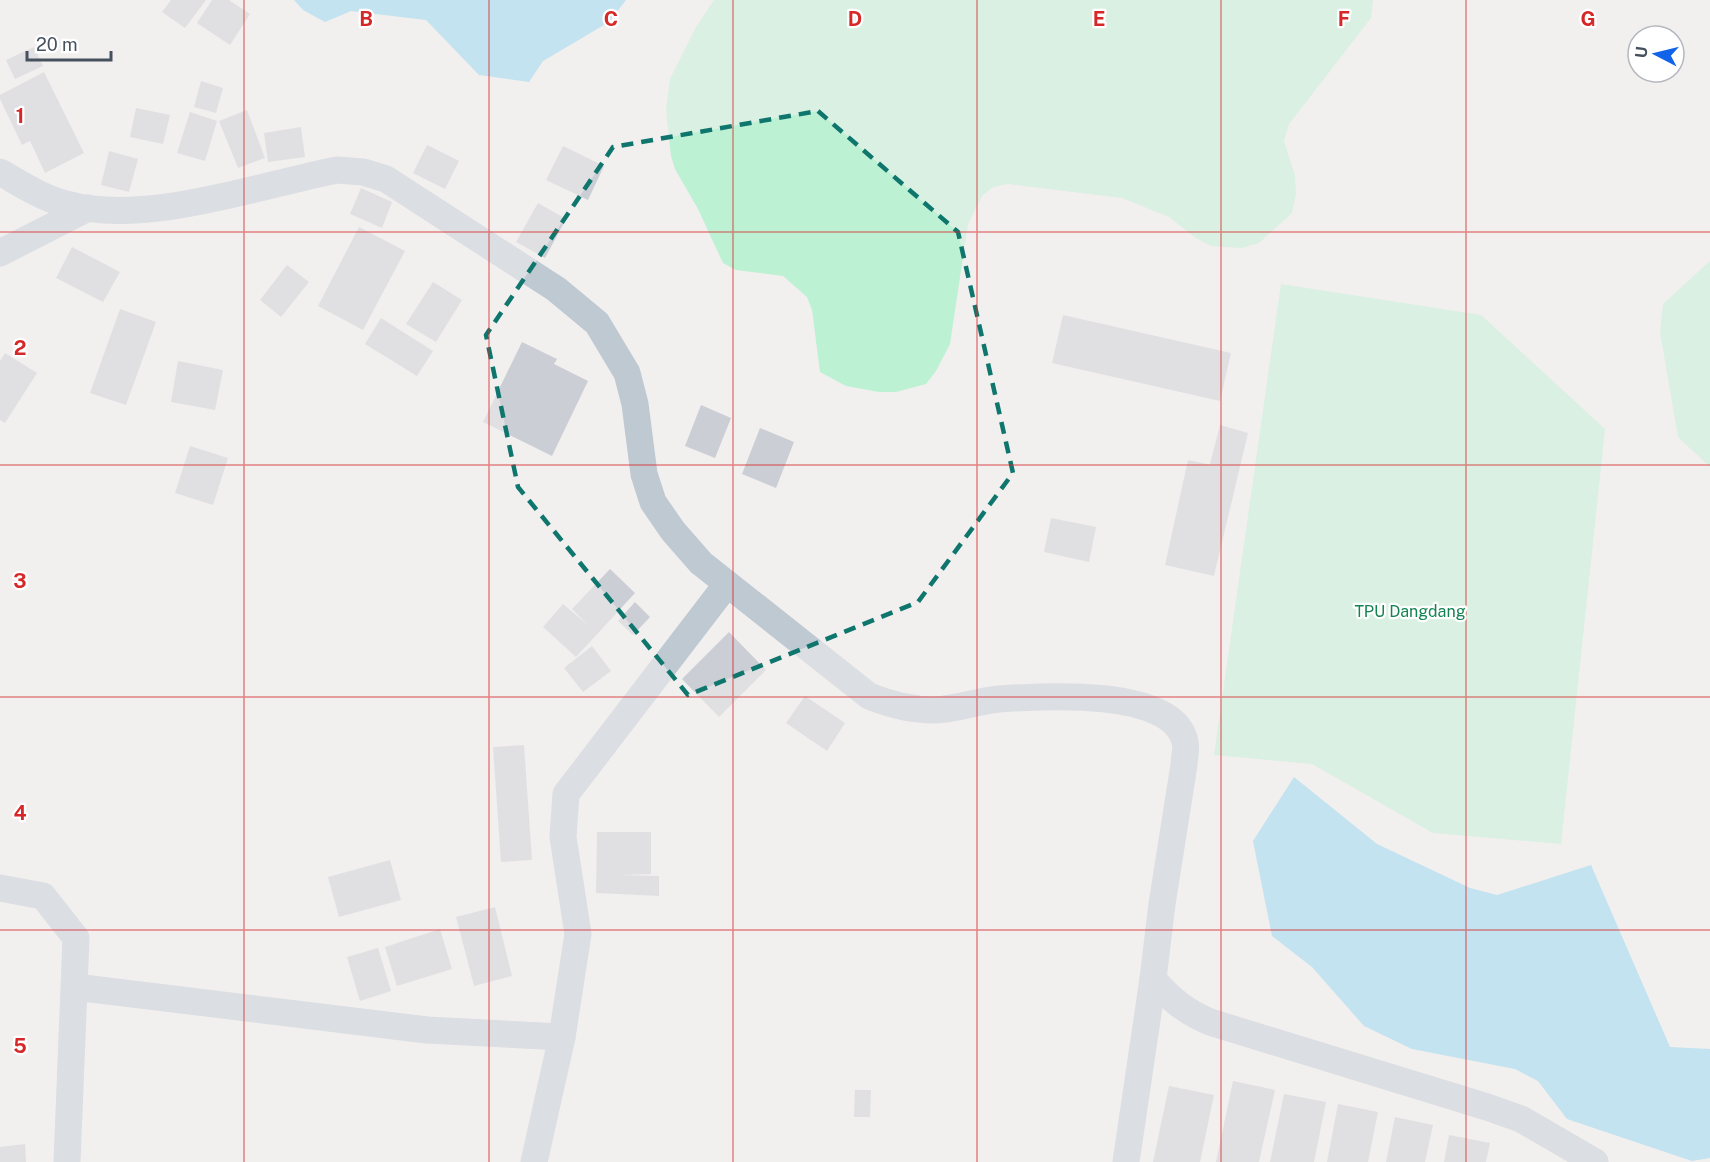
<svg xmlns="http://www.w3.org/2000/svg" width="1710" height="1162" font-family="'Public Sans',sans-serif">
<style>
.green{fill:#bcf1d3}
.water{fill:#87d4f0}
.building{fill:#cbced4}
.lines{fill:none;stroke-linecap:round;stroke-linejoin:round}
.minor{stroke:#bfc9d2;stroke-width:27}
.marked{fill:none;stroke:#0f766e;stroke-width:4.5;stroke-dasharray:12 8;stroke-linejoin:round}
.grid{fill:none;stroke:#d62828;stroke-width:1.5;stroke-opacity:0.55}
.labels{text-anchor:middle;stroke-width:4.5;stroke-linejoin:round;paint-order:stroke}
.park-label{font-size:16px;fill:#138351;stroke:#fff}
.grid-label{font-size:20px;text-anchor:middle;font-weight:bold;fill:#d62828;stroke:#fff;stroke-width:4.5;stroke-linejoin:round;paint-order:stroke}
</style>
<rect width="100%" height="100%" fill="#f2efef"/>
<!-- green -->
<g class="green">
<path d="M714 0H1373L1371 18 1289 124 1284 141 1295 176 1296 194 1292 213 1259 243 1242 248 1211 246 1196 238 1169 217 1122 198 1008 184 993 187 982 196 968 224 950 344 936 371 926 384 896 392H879L846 386 820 372 812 310 807 297 783 276 736 270 723 263 698 209 675 169 671 156 666 110 670 79 696 27Z"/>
<path d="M1710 261V467L1678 437 1660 332 1663 304Z"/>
<path d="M1281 284 1481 315 1605 429 1561 844 1433 833 1312 764 1214 755Z"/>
</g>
<!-- water -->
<g class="water">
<path d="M294 0H626L609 22 543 61 529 82 479 75 426 20 351 11 325 22 303 10Z"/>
<path d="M1294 777 1377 844 1470 888 1497 895 1591 865 1670 1047 1710 1049V1158L1692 1161 1567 1119 1538 1081 1515 1069 1412 1049 1364 1026 1312 967 1272 936 1253 841Z"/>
</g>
<!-- building -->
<g class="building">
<path d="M171 0H206L185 28 162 12Z"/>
<path d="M212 0H229L250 14 230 45 197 23Z"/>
<path d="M34 47 43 66 15 79 6 60Z"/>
<path d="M44 72 84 153 45 173 30 141 22 145 0 99V95Z"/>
<path d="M201 81 223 88 216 113 194 107Z"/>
<path d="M136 108 170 115 163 144 130 137Z"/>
<path d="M247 110 265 158 238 168 219 121Z"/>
<path d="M190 112 217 121 205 161 177 153Z"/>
<path d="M301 127 305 157 268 162 264 133Z"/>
<path d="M427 145 459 161 445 189 413 173Z"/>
<path d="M563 146 604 166 588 200 546 180Z"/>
<path d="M109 151 138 159 129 192 101 185Z"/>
<path d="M361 188 392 202 382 228 350 214Z"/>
<path d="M538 203 566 219 545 258 516 242Z"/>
<path d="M359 227 405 251 363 330 318 306Z"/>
<path d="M72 247 120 272 103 302 56 278Z"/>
<path d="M287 265 309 282 281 317 260 300Z"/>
<path d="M433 282 462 300 436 342 406 324Z"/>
<path d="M120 309 156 322 126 405 90 393Z"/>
<path d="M1063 315 1231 353 1220 401 1052 363Z"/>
<path d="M381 318 433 351 417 376 365 344Z"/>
<path d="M522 342 557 359 554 364 588 381 552 456 483 422Z"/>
<path d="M5 353 37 373 5 423 0 420V361Z"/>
<path d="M178 361 223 370 215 410 171 402Z"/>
<path d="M701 405 731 418 715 458 685 446Z"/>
<path d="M1220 425 1248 433 1214 576 1165 565 1188 460 1221 467 1210 464Z"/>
<path d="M760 428 794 442 776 488 742 474Z"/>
<path d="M190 446 228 458 213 505 175 493Z"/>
<path d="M1051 518 1096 527 1089 562 1044 552Z"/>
<path d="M610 569 635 593 576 657 543 627 563 604 588 625 572 609Z"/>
<path d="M635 602 650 617 633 635 618 621Z"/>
<path d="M729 632 766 670 719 717 682 679Z"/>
<path d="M592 646 611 671 583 692 564 668Z"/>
<path d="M805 696 845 723 827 751 786 723Z"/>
<path d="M524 745 532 860 501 862 493 747Z"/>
<path d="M597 832H651V874L620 875 659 876V896L596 893Z"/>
<path d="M390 860 401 900 339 917 328 877Z"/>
<path d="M495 907 512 976 474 986 456 917Z"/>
<path d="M440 929 452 969 397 986 385 947Z"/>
<path d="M378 948 391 991 360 1001 347 957Z"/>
<path d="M1233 1081 1275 1090 1259 1162H1216Z"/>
<path d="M1169 1086 1214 1095 1200 1162H1153Z"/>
<path d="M855 1090H871L870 1117H854Z"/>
<path d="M1284 1094 1326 1102 1314 1162H1270Z"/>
<path d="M1338 1104 1378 1112 1368 1162H1327Z"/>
<path d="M1395 1117 1433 1125 1425 1162H1386Z"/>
<path d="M1449 1135 1490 1143 1486 1162H1444Z"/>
<path d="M25 1144 26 1162H0V1147Z"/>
</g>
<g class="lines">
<!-- minor -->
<g class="minor">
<path d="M0 172C21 184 42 198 66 204 146 226 256 186 337 170L363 172 386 179 556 289 597 323 627 373 635 404 644 474 653 502 673 531 701 563 869 696C891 705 911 710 935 710 957 709 978 701 999 699 1041 696 1174 687 1185 742 1187 749 1184 758 1184 765L1162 904 1153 979C1170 999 1186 1012 1210 1022L1487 1107 1521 1119 1595 1162"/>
<path d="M0 253 88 208"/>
<path d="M0 888 43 896 76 938 67 1162"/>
<path d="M75 987 427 1030 562 1037"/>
<path d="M534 1162 562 1037 578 934 563 837 566 794 727 584"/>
<path d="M1126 1162 1153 979"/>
</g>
</g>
<!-- marked area -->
<path d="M0 0H1710V1162H0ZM818 111 958 232 1013 473 918 602 688 695 518 487 486 335 613 147Z" fill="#f2efef" fill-opacity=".55" fill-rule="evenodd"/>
<path class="marked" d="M818 111 958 232 1013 473 918 602 688 695 518 487 486 335 613 147Z"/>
<!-- grid -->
<path class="grid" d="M244 0V1162M489 0V1162M733 0V1162M977 0V1162M1221 0V1162M1466 0V1162M0 232H1710M0 465H1710M0 697H1710M0 930H1710"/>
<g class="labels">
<!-- park labels -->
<g class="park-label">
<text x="1410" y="617">TPU Dangdang</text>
</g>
</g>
<g class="grid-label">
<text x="366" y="26">B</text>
<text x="611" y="26">C</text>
<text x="855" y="26">D</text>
<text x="1099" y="26">E</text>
<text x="1344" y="26">F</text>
<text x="1588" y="26">G</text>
<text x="20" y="123">1</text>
<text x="20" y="355">2</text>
<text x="20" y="588">3</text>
<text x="20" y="820">4</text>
<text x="20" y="1053">5</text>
</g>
<!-- north arrow -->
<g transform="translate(1656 54) rotate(277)"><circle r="28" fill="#ffffff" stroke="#b5b9bf" stroke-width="1.5"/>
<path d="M0-4.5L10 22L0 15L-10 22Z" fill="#1163ea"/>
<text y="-9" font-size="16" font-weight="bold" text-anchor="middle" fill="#46515e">U</text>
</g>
<!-- scale -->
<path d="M27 51v9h84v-9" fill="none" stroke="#46515e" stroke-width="3"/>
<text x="36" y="51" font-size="18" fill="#46515e" stroke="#ffffff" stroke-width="4.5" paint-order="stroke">20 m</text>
</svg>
